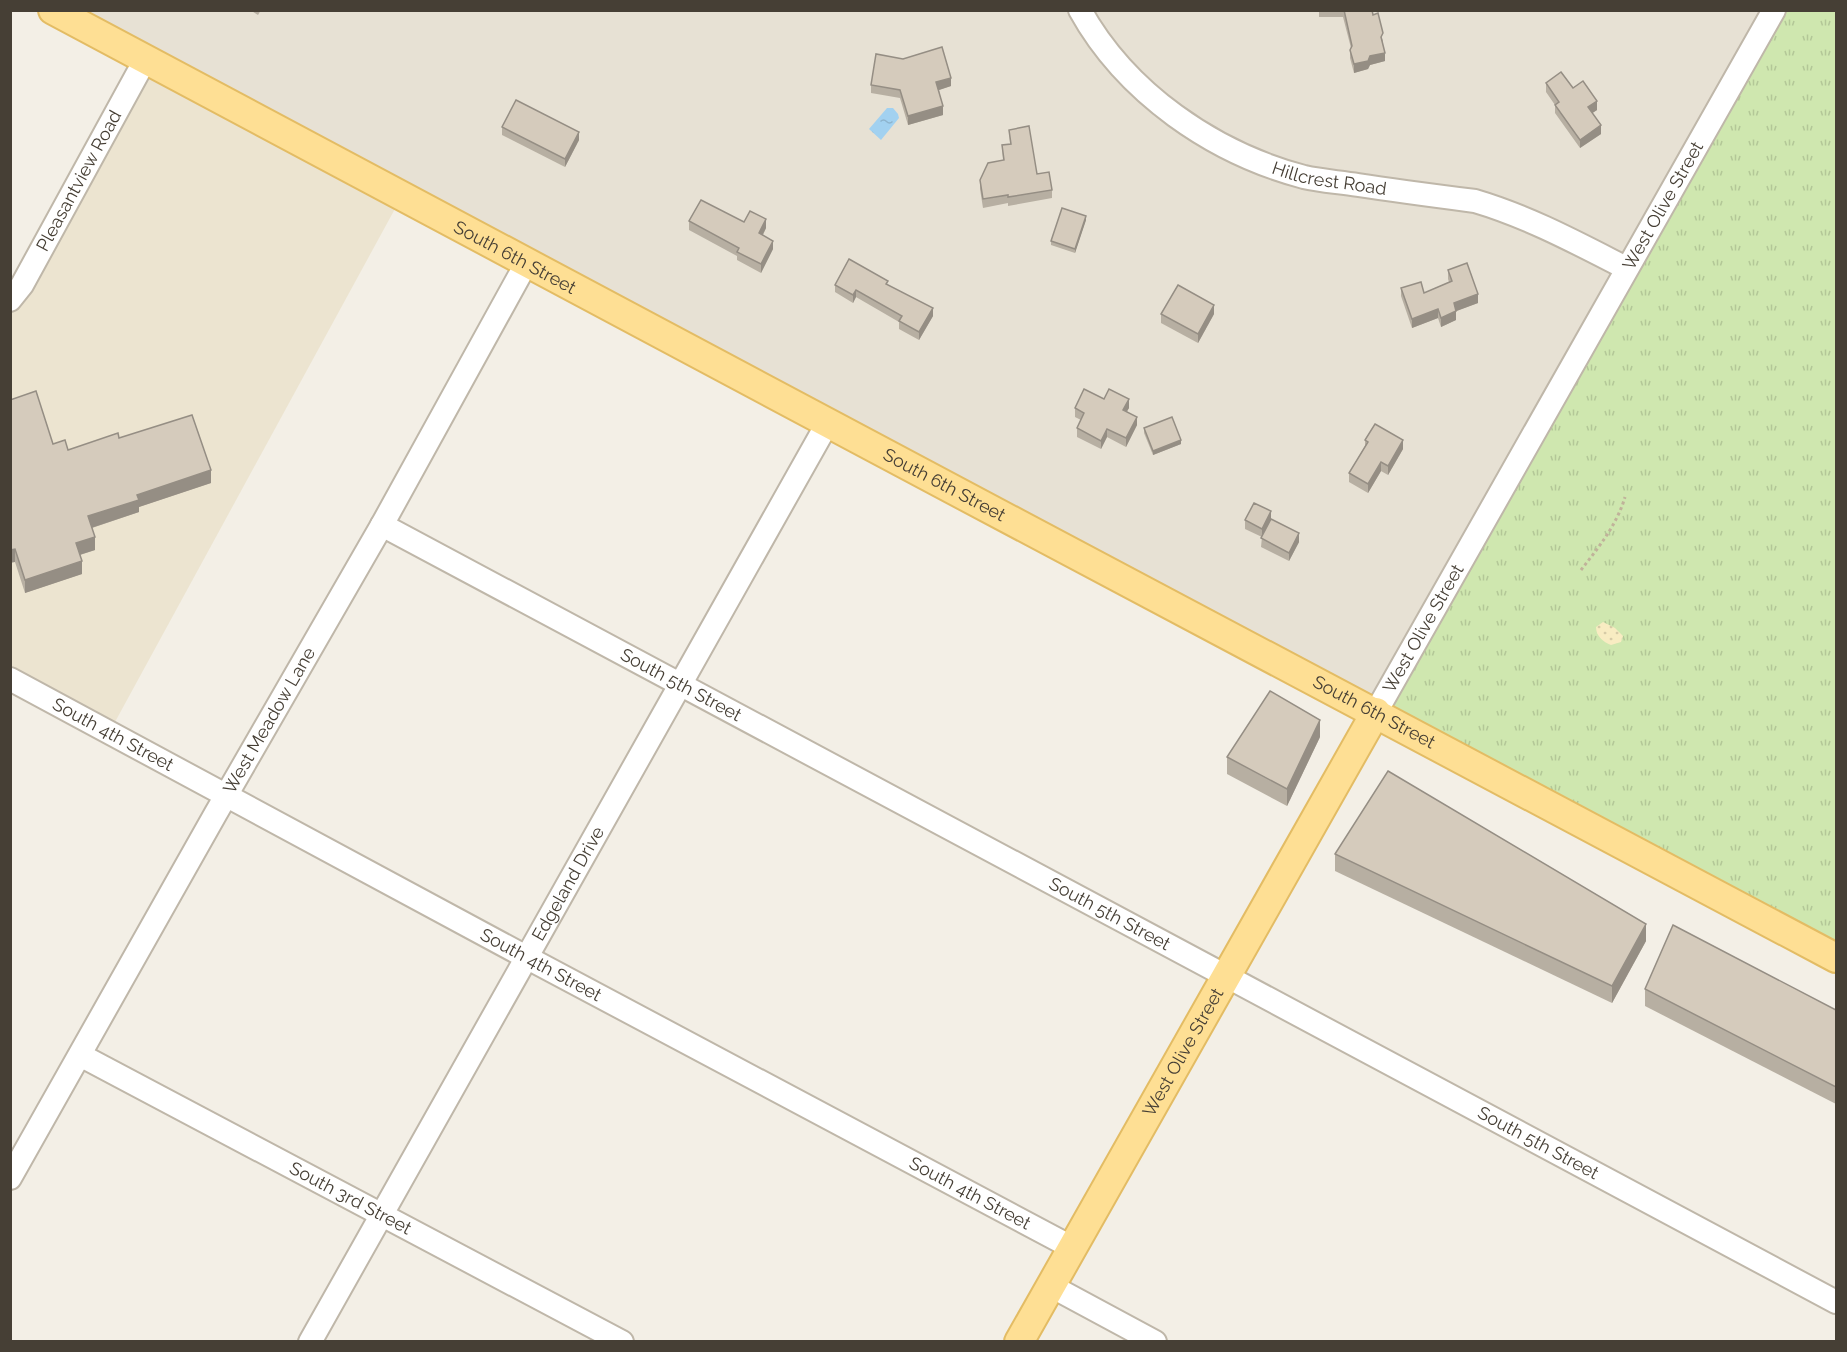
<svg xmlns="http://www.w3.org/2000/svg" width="1847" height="1352" font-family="Raleway,sans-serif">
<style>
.residential{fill:#e7e1d4}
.education{fill:#ece4d0}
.grass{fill:url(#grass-tufts)}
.sand{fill:url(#sand-dots)}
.water{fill:url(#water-ripples)}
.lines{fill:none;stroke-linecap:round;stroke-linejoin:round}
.minor-casing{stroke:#bfb7a9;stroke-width:26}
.major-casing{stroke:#e3bc64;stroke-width:32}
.path{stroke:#c0b29a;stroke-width:3;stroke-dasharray:3 3;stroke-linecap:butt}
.minor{stroke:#fff;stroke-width:22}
.major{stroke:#fedf94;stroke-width:28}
.wall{fill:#b7afa2}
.shaded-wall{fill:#958e84}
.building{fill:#d5cbbc;stroke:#958e84;stroke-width:1.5}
.labels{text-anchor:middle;stroke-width:5;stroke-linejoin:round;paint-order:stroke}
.street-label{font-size:18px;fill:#463f35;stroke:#fff}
</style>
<defs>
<pattern id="grass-tufts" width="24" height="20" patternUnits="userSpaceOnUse" patternTransform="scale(1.5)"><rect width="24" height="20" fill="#cfe7af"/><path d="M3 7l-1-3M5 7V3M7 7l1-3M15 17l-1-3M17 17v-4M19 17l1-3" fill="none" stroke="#b3c797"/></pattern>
<pattern id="sand-dots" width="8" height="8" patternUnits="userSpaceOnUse" patternTransform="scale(1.5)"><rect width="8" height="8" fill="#f8ecc2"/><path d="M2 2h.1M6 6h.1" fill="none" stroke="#d6cba7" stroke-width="1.8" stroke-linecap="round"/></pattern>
<pattern id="water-ripples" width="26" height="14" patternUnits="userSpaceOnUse" patternTransform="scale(1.5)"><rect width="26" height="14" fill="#a2d1f0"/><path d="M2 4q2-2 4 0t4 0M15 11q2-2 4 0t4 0" fill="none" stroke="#8db4ce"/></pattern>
</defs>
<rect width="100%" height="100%" fill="#f3efe6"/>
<!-- residential -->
<path class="residential" d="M57 11H1776L1376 712Z"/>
<!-- education -->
<path class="education" d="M145 60 402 196 109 733 11 679 10 300Z"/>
<!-- grass -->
<path class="grass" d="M1774 11H1836V945L1376 712Z"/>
<!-- sand -->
<path class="sand" d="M1603 622 1615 628 1623 636 1621 642 1611 645C1603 642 1596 636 1596 627Z"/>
<!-- water -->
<path class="water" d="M887 108H893L898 114 899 118 881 140 869 129Z"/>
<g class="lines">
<defs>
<g id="minor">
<path id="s1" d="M1080 10C1126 93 1213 153 1304 177 1321 181 1340 182 1358 185 1397 191 1436 196 1475 201 1529 217 1577 243 1626 268"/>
<path id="s2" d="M10 300 22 285 145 60"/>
<path id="s3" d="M382 525 1836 1302"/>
<path id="s4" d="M10 679 526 957 1073 1248"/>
<path id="s5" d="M1376 712 1774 10"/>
<path id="s6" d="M80 1055 622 1342"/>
<path id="s7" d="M10 1178 216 813 382 525 527 262"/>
<path d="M1051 1286 1155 1342"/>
<path id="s8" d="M310 1342 827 424"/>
</g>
<g id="major">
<path id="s9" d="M53 10C645 330 1243 640 1836 958"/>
<path id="s10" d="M1019 1342 1376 712"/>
</g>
</defs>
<!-- minor casing -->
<use href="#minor" class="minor-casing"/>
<!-- major casing -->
<use href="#major" class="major-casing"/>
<!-- path -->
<path class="path" d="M1581 570C1598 548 1617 525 1625 497"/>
<!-- minor -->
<use href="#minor" class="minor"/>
<!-- major -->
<use href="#major" class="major"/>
</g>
<!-- wall -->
<g class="wall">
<path d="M250 10H261L258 15Z"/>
<path d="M1319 10H1372L1383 41 1382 43 1385 61 1370 65 1368 69 1354 73 1350 58V50L1351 48 1343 17H1319Z"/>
<path d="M903 59 951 86 939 90 943 115 908 125 900 98 871 93V85Z"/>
<path d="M1546 83 1597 110 1592 113 1601 134 1580 148 1555 113V105L1546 92Z"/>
<path d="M502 127 579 140 565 167 502 135Z"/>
<path d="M1009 130 1037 174 1052 190V198L1008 206V203L983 208 980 189V180L1003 160 1002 145 1010 144Z"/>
<path d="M1086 220 1075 253 1051 245V241Z"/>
<path d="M689 221 744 222 766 228 763 235 773 249 761 273 737 260V256L689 230Z"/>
<path d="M1448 270 1478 303 1456 311V320L1441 327 1438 318 1412 328 1401 296V288L1424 293 1449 282 1448 279Z"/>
<path d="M835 285H888L933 316 919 340 899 329V322L856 297 853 303 835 292Z"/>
<path d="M1161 314H1214L1198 343 1161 323Z"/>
<path d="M1104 399 1129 408 1127 411 1137 425 1126 447 1107 437 1101 449 1077 437V428L1081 420 1075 417V408Z"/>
<path d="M10 400 53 444 68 450 119 438 211 483 139 507V512L92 528 95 550 80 555 82 574 25 593 15 562Z"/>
<path d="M1144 428 1181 444 1153 455 1144 433Z"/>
<path d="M1365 440 1403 449 1388 475 1381 471 1368 493 1349 482V473L1365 446Z"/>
<path d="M1271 519 1299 542 1289 561 1261 547 1262 537 1245 529V520Z"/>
<path d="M1320 737 1287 806 1227 774V757Z"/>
<path d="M1335 854 1646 941 1612 1003 1335 871Z"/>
<path d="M1645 989 1836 1010V1104L1645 1006Z"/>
</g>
<!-- shaded-wall -->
<g class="shaded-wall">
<path d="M1385 53V61L1370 65 1368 69 1354 73V64L1370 56Z"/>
<path d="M951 78V86L936 91V82Z"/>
<path d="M1597 101V110L1588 116V107Z"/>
<path d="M943 106V115L908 125V116Z"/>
<path d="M1601 125V134L1580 148V140Z"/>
<path d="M579 132V140L565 167V159Z"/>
<path d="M1086 216V220L1075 253V249Z"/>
<path d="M766 219V228L759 242V233Z"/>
<path d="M773 241V249L761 273V264Z"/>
<path d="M856 290V297L853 303V295Z"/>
<path d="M1478 294V303L1454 312V303Z"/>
<path d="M1214 305V314L1198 343V334Z"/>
<path d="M933 308V316L919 340V332Z"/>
<path d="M1438 309V318L1412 328V319Z"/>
<path d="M1456 311V320L1441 327V318Z"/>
<path d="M1129 399V408L1123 418V410Z"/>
<path d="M1137 417V425L1126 447V438Z"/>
<path d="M1107 429V437L1101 449V441Z"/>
<path d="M1181 440V444L1153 455V451Z"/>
<path d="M1403 440V449L1388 475V466Z"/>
<path d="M1381 462V471L1368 493V484Z"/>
<path d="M211 470V483L139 507V512L88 529V516L137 495Z"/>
<path d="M1271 511V520L1262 537V529Z"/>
<path d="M1299 533V542L1289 561V553Z"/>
<path d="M95 537V550L76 556V543Z"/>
<path d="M15 549V562L10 563V550Z"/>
<path d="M82 561V574L25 593V580Z"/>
<path d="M1320 720V737L1287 806V789Z"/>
<path d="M1646 924V941L1612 1003V986Z"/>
</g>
<!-- building -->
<g class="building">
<path d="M1344 10H1372L1373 15 1378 13 1383 33 1381 37 1385 53 1370 56 1368 61 1354 64 1350 50 1352 46Z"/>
<path d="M942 47 951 78 936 82 943 106 908 116 900 90 871 85 876 54 903 59Z"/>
<path d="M1561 72 1573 88 1583 81 1597 101 1588 107 1601 125 1580 140 1555 105 1559 102 1546 83Z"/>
<path d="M516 100 579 132 565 159 502 127Z"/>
<path d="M1029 126 1037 174 1049 172 1052 190 1008 197V195L983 199 980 180 988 163 1004 160 1002 145 1011 144 1009 130Z"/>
<path d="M701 200 744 222 750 211 766 219 759 233 773 241 761 264 737 252 739 248 689 221Z"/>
<path d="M1062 208 1086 216 1075 249 1051 241Z"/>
<path d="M849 259 888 281 886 284 933 308 919 332 899 321 902 316 856 290 853 295 835 285Z"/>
<path d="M1467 263 1478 294 1454 303 1456 311 1441 318 1438 309 1412 319 1401 288 1421 282 1424 293 1452 281 1448 270Z"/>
<path d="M1178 285 1214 305 1198 334 1161 314Z"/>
<path d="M1084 389 1104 399 1109 389 1129 399 1123 410 1137 417 1126 438 1107 429 1101 441 1077 428 1084 413 1075 408Z"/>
<path d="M36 391 53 444 65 440 68 450 118 433 119 438 192 415 211 470 137 495 139 500 88 516 95 537 76 543 82 561 25 580 15 549 10 550V400Z"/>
<path d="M1172 417 1181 440 1153 451 1144 428Z"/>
<path d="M1375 424 1403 440 1388 466 1381 462 1368 484 1349 473 1368 442 1365 440Z"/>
<path d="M1254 503 1271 511 1262 529 1245 520Z"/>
<path d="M1271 519 1299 533 1289 553 1261 538Z"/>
<path d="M1270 691 1320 720 1287 789 1227 757Z"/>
<path d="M1388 771 1646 924 1612 986 1335 854Z"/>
<path d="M1673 925 1836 1010V1087L1645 989Z"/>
</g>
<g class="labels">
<!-- street labels -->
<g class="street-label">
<text dy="6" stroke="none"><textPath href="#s1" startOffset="312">Hillcrest Road</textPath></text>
<text dy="6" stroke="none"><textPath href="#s2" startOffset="138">Pleasantview Road</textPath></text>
<text dy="6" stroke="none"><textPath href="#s5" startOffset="582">West Olive Street</textPath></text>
<text dy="6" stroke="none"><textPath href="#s9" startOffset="524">South 6th Street</textPath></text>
<text dy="6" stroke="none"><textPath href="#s9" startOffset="1010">South 6th Street</textPath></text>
<text dy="6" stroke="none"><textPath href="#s5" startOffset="96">West Olive Street</textPath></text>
<text dy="6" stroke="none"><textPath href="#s3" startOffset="339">South 5th Street</textPath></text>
<text dy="6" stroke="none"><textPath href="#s9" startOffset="1496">South 6th Street</textPath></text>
<text dy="6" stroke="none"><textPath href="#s7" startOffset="526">West Meadow Lane</textPath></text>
<text dy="6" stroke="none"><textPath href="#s4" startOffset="117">South 4th Street</textPath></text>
<text dy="6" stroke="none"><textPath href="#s8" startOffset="526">Edgeland Drive</textPath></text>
<text dy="6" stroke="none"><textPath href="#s3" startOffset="825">South 5th Street</textPath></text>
<text dy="6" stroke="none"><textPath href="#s4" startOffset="603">South 4th Street</textPath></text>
<text dy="6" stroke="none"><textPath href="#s10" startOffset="333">West Olive Street</textPath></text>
<text dy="6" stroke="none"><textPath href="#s3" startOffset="1311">South 5th Street</textPath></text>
<text dy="6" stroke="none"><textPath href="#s4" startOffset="1089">South 4th Street</textPath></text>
<text dy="6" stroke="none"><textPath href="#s6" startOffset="306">South 3rd Street</textPath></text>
</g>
</g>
<!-- border -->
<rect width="1847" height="1352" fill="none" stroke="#463f35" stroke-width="24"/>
</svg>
